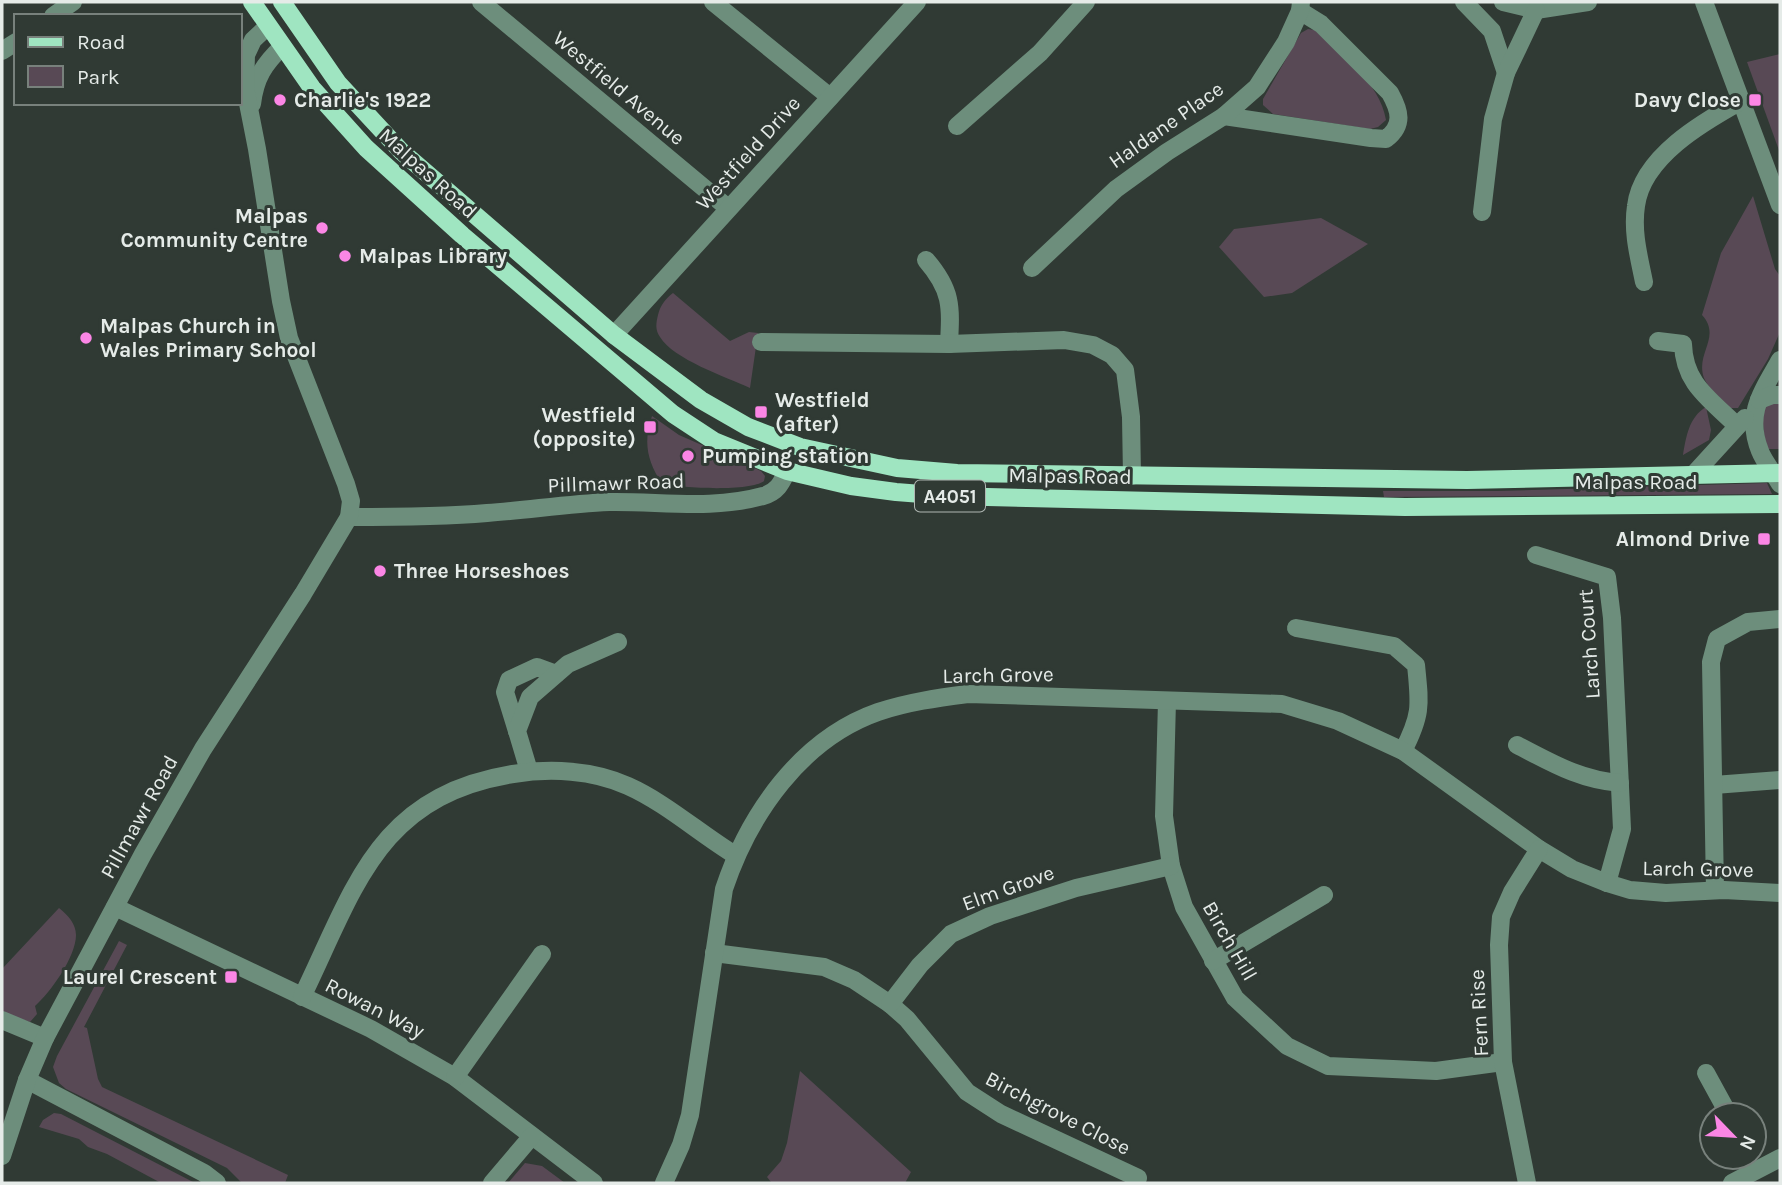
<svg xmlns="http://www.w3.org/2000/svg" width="1782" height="1185" font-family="Karla,sans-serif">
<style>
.green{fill:#584955}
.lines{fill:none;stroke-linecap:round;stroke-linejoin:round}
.minor{stroke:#6d8e7c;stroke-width:18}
.major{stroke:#9fe5c1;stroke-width:18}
.poi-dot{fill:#fb86e5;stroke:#303a34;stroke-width:2.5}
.labels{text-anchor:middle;stroke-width:6;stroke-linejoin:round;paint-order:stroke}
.shield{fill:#303a34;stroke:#afb6b2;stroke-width:2}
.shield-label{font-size:19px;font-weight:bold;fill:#e5ebe8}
.street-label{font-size:21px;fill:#e5ebe8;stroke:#303a34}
.poi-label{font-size:21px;font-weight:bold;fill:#e5ebe8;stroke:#303a34;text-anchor:start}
</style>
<rect width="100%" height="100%" fill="#303a34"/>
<!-- green -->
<g class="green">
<path d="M1308 29 1315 30C1341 56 1380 82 1386 120L1378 127 1370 129 1273 114 1263 105V99L1301 33Z"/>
<path d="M1780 54V153L1747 62Z"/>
<path d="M1753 196 1775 269 1780 276V332L1768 359 1738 408H1730C1723 399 1708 389 1704 378 1695 353 1722 337 1702 315L1721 253Z"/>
<path d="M1321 218 1368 244 1292 293 1264 297 1219 247 1234 229Z"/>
<path d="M673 293 730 341 749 332 758 333 750 388C726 377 673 359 660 337 655 330 656 323 658 315 660 306 665 299 673 293Z"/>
<path d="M1774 403H1780V449H1768L1764 436 1762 410 1765 406Z"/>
<path d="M1706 407 1711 430 1709 440 1683 455C1686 437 1689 417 1706 407Z"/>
<path d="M652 416 679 435 761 471 765 476 764 481C750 492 681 488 662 484 647 461 643 442 652 416Z"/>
<path d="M1767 483 1772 494 1384 497 1383 491H1497Z"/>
<path d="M59 908C68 915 76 924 76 935 76 957 50 993 35 1006L37 1014 30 1022 2 1013V969Z"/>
<path d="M119 941 127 945 84 1027 87 1028 98 1079 102 1087 288 1175 285 1183H242L227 1168 66 1089 59 1083 53 1067 57 1056Z"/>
<path d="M800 1071 911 1172 905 1183 771 1182 767 1177 781 1161 787 1143Z"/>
<path d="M54 1113 61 1114 195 1183H161L107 1154 88 1147 79 1139 39 1127 43 1120Z"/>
<path d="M525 1163 542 1166 565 1183H508Z"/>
</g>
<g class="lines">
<!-- minor -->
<g class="minor">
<path d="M481 2 728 208"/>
<path d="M713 2 830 97"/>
<path d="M1464 2 1492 31 1506 73"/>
<path d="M1503 2 1536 10 1588 2"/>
<path d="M1704 2 1780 205"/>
<path d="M53 16 73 2"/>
<path d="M2 51 16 42"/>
<path d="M252 104C255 78 264 64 282 47"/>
<path d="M1224 116 1371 138 1386 139C1404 125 1400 111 1390 93L1321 24 1300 11"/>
<path d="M957 126 1040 53 1086 2"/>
<path d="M1482 212 1493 119 1506 73 1536 10"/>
<path d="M926 260C952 290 951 306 949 344"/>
<path d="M1032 268 1116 189 1167 152 1224 116 1257 87 1286 42 1300 11 1301 2"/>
<path d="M1644 282C1639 257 1632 232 1636 206 1642 157 1703 122 1741 101"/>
<path d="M614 335 917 2"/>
<path d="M1658 341 1683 344C1684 384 1710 399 1736 425"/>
<path d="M761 342 949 344 1064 340 1093 345 1112 355 1125 370 1131 417 1132 476"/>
<path d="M1780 360C1762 392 1745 414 1760 451 1764 462 1774 473 1780 484"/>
<path d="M1759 400 1772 395H1780"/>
<path d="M1693 475 1745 418"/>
<path d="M349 517C395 517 441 517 487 513 528 510 568 504 609 502 659 501 713 510 763 496 777 492 781 484 787 471"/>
<path d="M1536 555 1607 577 1612 618 1622 829 1607 883"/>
<path d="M1296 628 1394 646 1416 665C1420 705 1422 714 1403 751"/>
<path d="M1167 701 1164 816 1171 866 1184 907 1235 998 1287 1046 1328 1066 1436 1071 1503 1062"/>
<path d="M517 731 505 692 509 680 537 667 556 674"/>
<path d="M1517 745C1552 763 1580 780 1620 783"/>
<path d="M529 771 517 731 530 697 568 664 618 642"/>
<path d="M1714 785 1780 780"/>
<path d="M1715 890 1711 662 1717 639 1748 622 1780 619"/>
<path d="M115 907 371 1029 455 1077 594 1183"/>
<path d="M714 953 824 967 854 980 890 1004 907 1019 967 1092 1001 1114 1138 1178"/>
<path d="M1213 961 1324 895"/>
<path d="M302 997C355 888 377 796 513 774 550 768 593 770 628 786 666 803 699 833 735 855"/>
<path d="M890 1004 920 965 951 934 990 916 1076 888 1171 866"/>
<path d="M2 1020 45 1038"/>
<path d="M1706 1073 1729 1115"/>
<path d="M455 1077 542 954"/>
<path d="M27 1080 204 1173 217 1183"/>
<path d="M2 1156 27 1080 45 1038 143 854 203 749 303 594 349 517 351 501 346 484 289 338 281 301 257 149 245 88 246 55 253 40 267 27"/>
<path d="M492 1183 532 1136"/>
<path d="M664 1183 681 1145 690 1115 724 889C749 814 801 739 878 712 908 702 937 698 968 694L1282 704 1338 721 1403 751 1539 849 1572 869 1607 883 1630 890 1666 893 1724 890 1780 893"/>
<path d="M1527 1183 1503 1062 1499 945 1501 917 1512 892 1539 849"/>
<path d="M1732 1183 1780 1158"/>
</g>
<!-- major -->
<g class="major">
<path d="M252 2 312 88 366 148 462 235 673 414 714 441 787 471 851 486 896 492 947 496 1405 507 1780 504"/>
<path d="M282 2 338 83 401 151 614 335 701 400 748 427 800 447 897 468 957 473 1467 480 1780 473"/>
</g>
</g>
<!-- markers -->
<g class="poi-dot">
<circle cx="280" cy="100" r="7"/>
<rect x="1748" y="93" width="14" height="14" rx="3.5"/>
<circle cx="322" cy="228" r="7"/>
<circle cx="345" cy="256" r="7"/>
<circle cx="86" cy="338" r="7"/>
<rect x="754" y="405" width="14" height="14" rx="3.5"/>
<rect x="643" y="420" width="14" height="14" rx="3.5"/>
<circle cx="688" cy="456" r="7"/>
<rect x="1757" y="532" width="14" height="14" rx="3.5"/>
<circle cx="380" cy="571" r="7"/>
<rect x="224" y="970" width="14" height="14" rx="3.5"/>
</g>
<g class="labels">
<!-- shield labels -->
<rect class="shield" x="915" y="480.5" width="70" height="31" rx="5"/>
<g class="shield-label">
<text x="950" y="503">A4051</text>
</g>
<!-- street labels -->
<g class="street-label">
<text transform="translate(619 88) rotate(40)" y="7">Westfield Avenue</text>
<text transform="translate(1166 125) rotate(-35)" y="7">Haldane Place</text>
<text transform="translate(748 153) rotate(-48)" y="7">Westfield Drive</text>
<text transform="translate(428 173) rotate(42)" y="7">Malpas Road</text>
<text transform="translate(1070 476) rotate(1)" y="7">Malpas Road</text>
<text x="1636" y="489">Malpas Road</text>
<text transform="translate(616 483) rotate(-2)" y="7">Pillmawr Road</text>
<text transform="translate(1589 644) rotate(-94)" y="7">Larch Court</text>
<text transform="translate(998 675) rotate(-1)" y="7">Larch Grove</text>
<text transform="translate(139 817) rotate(-61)" y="7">Pillmawr Road</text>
<text transform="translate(1698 869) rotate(1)" y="7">Larch Grove</text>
<text transform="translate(1008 888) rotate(-20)" y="7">Elm Grove</text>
<text transform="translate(1230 941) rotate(60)" y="7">Birch Hill</text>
<text transform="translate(375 1008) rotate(27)" y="7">Rowan Way</text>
<text transform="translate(1479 1013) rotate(-93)" y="7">Fern Rise</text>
<text transform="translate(1058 1113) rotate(27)" y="7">Birchgrove Close</text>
</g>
<!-- poi labels -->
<g class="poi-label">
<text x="294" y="107">Charlie's 1922</text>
<text x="1741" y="107" text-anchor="end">Davy Close</text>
<text x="308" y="223" text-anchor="end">Malpas<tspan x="308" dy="24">Community Centre</tspan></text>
<text x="359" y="263">Malpas Library</text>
<text x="100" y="333">Malpas Church in<tspan x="100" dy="24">Wales Primary School</tspan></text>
<text x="775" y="407">Westfield<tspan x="775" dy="24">(after)</tspan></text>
<text x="636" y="422" text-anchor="end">Westfield<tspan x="636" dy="24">(opposite)</tspan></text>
<text x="702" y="463">Pumping station</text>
<text x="1750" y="546" text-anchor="end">Almond Drive</text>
<text x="394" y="578">Three Horseshoes</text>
<text x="217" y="984" text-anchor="end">Laurel Crescent</text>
</g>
</g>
<!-- border -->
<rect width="1782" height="1185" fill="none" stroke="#e5ebe8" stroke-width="7"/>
<!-- legend -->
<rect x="14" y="14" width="228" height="91" fill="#303a34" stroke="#78817c" stroke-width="2"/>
<rect x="28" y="37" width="35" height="10" fill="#9fe5c1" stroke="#78817c" stroke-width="2"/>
<text x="77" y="49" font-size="21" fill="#e5ebe8">Road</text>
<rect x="28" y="66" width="35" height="21" fill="#584955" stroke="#78817c" stroke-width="2"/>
<text x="77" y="84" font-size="21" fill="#e5ebe8">Park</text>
<!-- north arrow -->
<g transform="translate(1733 1136) rotate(115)"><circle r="33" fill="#303a34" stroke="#78817c" stroke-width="2"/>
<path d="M0-5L12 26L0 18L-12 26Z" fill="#fb86e5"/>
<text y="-10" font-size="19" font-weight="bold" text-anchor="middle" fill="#e5ebe8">N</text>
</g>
</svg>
